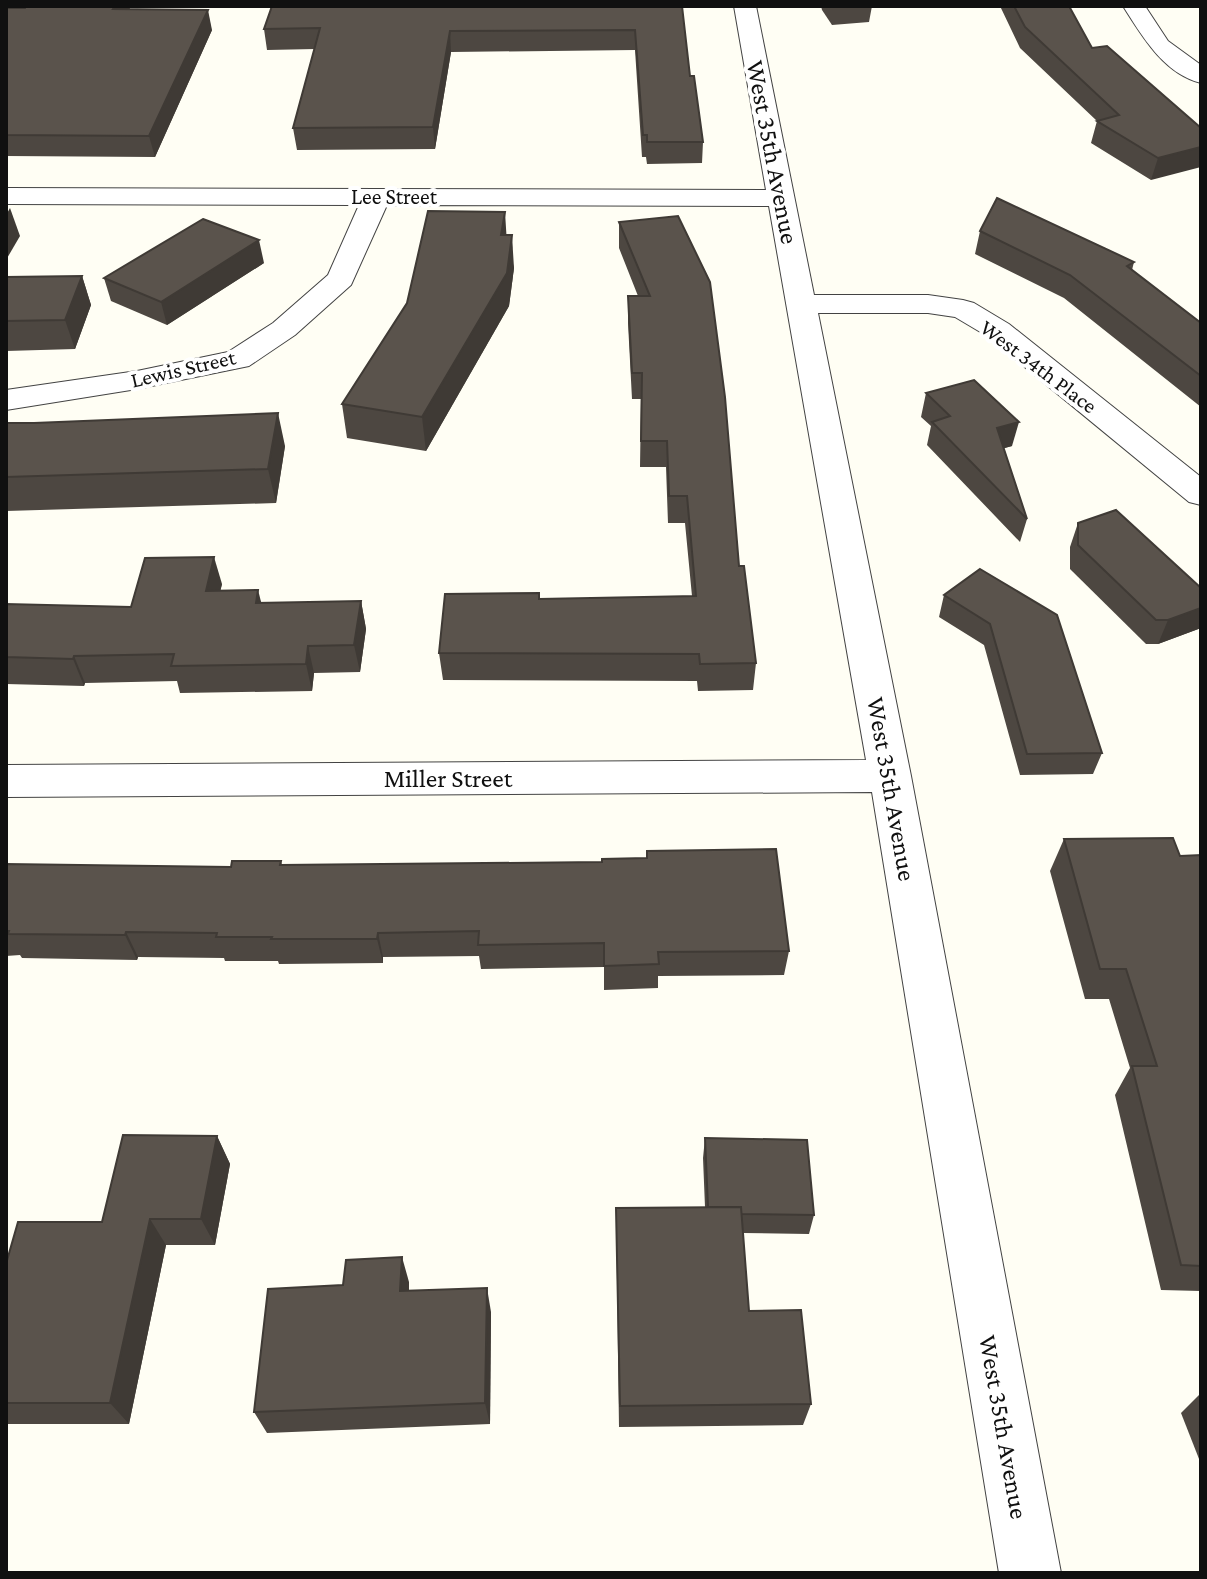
<svg xmlns="http://www.w3.org/2000/svg" width="1207" height="1579" font-family="'Crimson Pro',serif">
<style>
.lines{fill:none;stroke-linecap:round;stroke-linejoin:round}
.minor-casing{stroke:#434343;stroke-width:2}
.minor{fill:#fff;fill-rule:evenodd}
.wall{fill:#4d4741}
.shaded-wall{fill:#3f3a35}
.building{fill:#5a534c;stroke:#3f3a35;stroke-width:2}
.labels{text-anchor:middle;stroke-width:8;stroke-linejoin:round;paint-order:stroke}
.far-street-label{font-size:22px;fill:#101010;stroke:#fff}
.street-label{font-size:26px;fill:#101010;stroke:#fff}
</style>
<rect width="100%" height="100%" fill="#fffef4"/>
<g class="lines">
<defs>
<g id="minor">
<path d="M734 6H756L814 295H928L963 300 974 303 1009 324 1201 477V505L1189 502 987 336 955 317 928 313H818L911 776 1061 1573H999L872 792 6 797V765L866 760 769 206 387 205 351 285 295 335 249 366 137 389 6 410V390L137 371 228 352 273 323 328 275 359 205 6 204V188L766 190Z"/>
<path d="M1123 6H1145L1168 41 1201 65V83C1164 74 1142 36 1123 6Z"/>
</g>
</defs>
<!-- minor casing -->
<use href="#minor" class="minor-casing"/>
<!-- minor -->
<use href="#minor" class="minor"/>
</g>
<!-- wall -->
<g class="wall">
<path d="M26 6H131L129 10 212 30 155 157 6 156V8H25Z"/>
<path d="M682 6 690 76 703 142 702 163 647 164 646 157H642L635 50 451 52 435 149 297 150 293 128 315 49 267 50 264 29Z"/>
<path d="M821 6H872L869 22 832 25 822 10Z"/>
<path d="M1000 6H1069L1092 48 1201 128 1151 180 1091 143 1097 121 1020 48Z"/>
<path d="M678 216 756 663 753 690 698 691 697 681 443 680 439 653 539 599 692 596 685 523H668L666 467H640L641 399H632L628 323V296H638L619 248V222Z"/>
<path d="M980 231 1134 262 1132 270 1201 323V407L1064 298 975 254Z"/>
<path d="M506 235 514 268 509 306 426 451 347 438 342 404Z"/>
<path d="M264 263 167 325 111 301 104 278Z"/>
<path d="M82 276 91 305 75 349 6 351V277Z"/>
<path d="M926 393 1012 446 1004 448 1027 519 1020 542 927 445 931 426 921 417Z"/>
<path d="M6 423 285 446 276 503 6 511Z"/>
<path d="M1078 523 1201 588V628L1158 644H1146L1070 569V547Z"/>
<path d="M980 569 1102 753 1093 774 1020 775 984 645 939 617 944 595Z"/>
<path d="M222 584 220 591 261 603 361 601 366 629 360 672 314 673 312 691 180 693 177 681 85 683 84 686 6 684V604L131 607Z"/>
<path d="M1064 839 1180 856 1201 855V1291L1161 1290 1115 1095 1130 1068 1109 999H1085L1050 871Z"/>
<path d="M281 861 282 865 789 951 784 975 658 976V988L604 990V967L481 969 479 956 383 957V963L279 964 278 961H225L224 958 138 957 137 960 22 958 20 955 6 956V864L231 867Z"/>
<path d="M217 1136 230 1164 215 1245H166L129 1424H6V1264L102 1222Z"/>
<path d="M705 1138 814 1215 809 1234 743 1233 749 1311 811 1404 803 1425 619 1427 616 1208 705 1207 703 1158Z"/>
<path d="M409 1282V1291L491 1312 490 1424 267 1433 254 1412Z"/>
<path d="M1201 1393V1464L1181 1413Z"/>
</g>
<!-- shaded-wall -->
<g class="shaded-wall">
<path d="M115 6H131L118 29 113 9Z"/>
<path d="M208 10 212 30 155 157 149 136Z"/>
<path d="M450 31 451 52 435 149 433 127Z"/>
<path d="M1201 147V167L1151 180 1158 158Z"/>
<path d="M10 208 20 236 6 260V215Z"/>
<path d="M505 212 507 244 501 235Z"/>
<path d="M512 235 514 268 509 306 426 451 422 417Z"/>
<path d="M259 240 264 263 167 325 161 302Z"/>
<path d="M82 276 91 305 75 349 65 320Z"/>
<path d="M278 413 285 446 276 503 268 469Z"/>
<path d="M1019 422 1012 446 991 452 997 428Z"/>
<path d="M214 557 222 584 214 618 206 591Z"/>
<path d="M258 590 265 617 256 603Z"/>
<path d="M361 601 366 629 360 672 354 645Z"/>
<path d="M1201 608V628L1158 644 1168 620Z"/>
<path d="M308 646 314 673 312 691 306 664Z"/>
<path d="M74 656 85 683 84 686 73 659Z"/>
<path d="M126 932 138 957 137 960 125 935Z"/>
<path d="M378 933 383 957V963L377 939Z"/>
<path d="M217 1136 230 1164 215 1245 201 1219Z"/>
<path d="M150 1219 166 1245 129 1424 110 1403Z"/>
<path d="M402 1257 409 1282 408 1316 400 1291Z"/>
<path d="M487 1288 491 1312 490 1424 485 1403Z"/>
</g>
<!-- building -->
<g class="building">
<path d="M26 6H115L113 9 208 10 149 136 6 135V8H25Z"/>
<path d="M272 6H682L690 76H694L703 142H647V135H643L635 30 450 31 433 127 293 128 320 28 264 29Z"/>
<path d="M1014 6H1069L1092 48 1107 46 1201 128V147L1158 158 1097 121 1119 115 1025 27Z"/>
<path d="M997 198 1134 262 1127 266 1201 323V376L1070 275 980 231Z"/>
<path d="M428 211 505 212 501 235H512L507 273 422 417 342 404 407 303Z"/>
<path d="M678 216 710 282 725 397 739 566H744L756 663 700 664 699 654 439 653 445 594 539 593V599L696 596 687 496H669L667 441H641L642 373H632L628 296H650L619 222Z"/>
<path d="M203 219 259 240 161 302 104 278Z"/>
<path d="M82 276 65 320 6 321V277Z"/>
<path d="M974 380 1019 422 997 428 1027 519 932 422 950 416 926 393Z"/>
<path d="M278 413 268 469 6 477V423H34Z"/>
<path d="M1116 510 1201 588V608L1168 620H1156L1078 545V523Z"/>
<path d="M214 557 206 591 258 590 256 603 361 601 354 645 308 646 306 664 171 666 174 654 74 656 73 659 6 657V604L131 607 145 558Z"/>
<path d="M980 569 1057 615 1102 753 1027 754 990 624 944 595Z"/>
<path d="M1173 838 1180 856 1201 855V1266L1181 1265 1132 1066H1157L1126 969H1100L1064 839Z"/>
<path d="M776 849 789 951 658 952 659 964 604 966V943L478 945 479 931 378 933 377 939H271L272 937H216L217 933 126 932 125 935 8 934 9 931H6V864L231 867 232 861H281L280 865 602 862V859L647 858V851Z"/>
<path d="M123 1135 217 1136 201 1219H150L110 1403H6V1264L18 1222H102Z"/>
<path d="M705 1138 807 1140 814 1215 741 1214V1207H708Z"/>
<path d="M741 1207 749 1311 801 1310 811 1404 620 1406 616 1208Z"/>
<path d="M402 1257 400 1291 487 1288 485 1403 254 1412 268 1289 343 1285 346 1260Z"/>
</g>
<g class="labels">
<!-- far-street labels -->
<g class="far-street-label">
<text x="394" y="204">Lee Street</text>
<text transform="translate(1039 366) rotate(37)" y="8">West 34th Place</text>
<text transform="translate(183 368) rotate(-13)" y="8">Lewis Street</text>
</g>
<!-- street labels -->
<g class="street-label">
<text transform="translate(773 152) rotate(79)" y="9">West 35th Avenue</text>
<text x="448" y="787">Miller Street</text>
<text transform="translate(892 789) rotate(80)" y="9">West 35th Avenue</text>
<text transform="translate(1004 1427) rotate(80)" y="9">West 35th Avenue</text>
</g>
</g>
<!-- border -->
<rect width="1207" height="1579" fill="none" stroke="#101010" stroke-width="16"/>
</svg>
